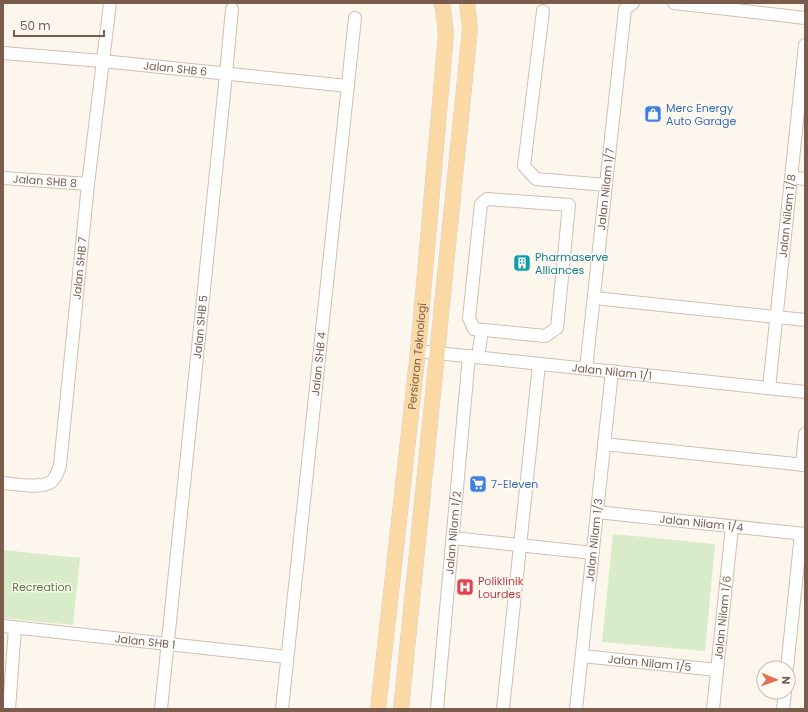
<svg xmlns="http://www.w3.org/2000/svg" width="808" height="712" font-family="Poppins,sans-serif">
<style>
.green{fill:#d8ecc9}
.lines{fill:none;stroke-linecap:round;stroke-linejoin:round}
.minor-casing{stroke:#d1beb0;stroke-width:14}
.major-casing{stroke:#dad1cd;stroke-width:16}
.minor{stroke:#fff;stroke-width:12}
.major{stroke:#fbd9a5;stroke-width:15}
.labels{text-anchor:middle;stroke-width:3;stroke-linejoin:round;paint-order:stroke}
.street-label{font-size:11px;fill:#7a5c4d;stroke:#fffaf3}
.shop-label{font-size:11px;fill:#366cbe;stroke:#fffaf3;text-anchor:start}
.culture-label{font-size:11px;fill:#0d838f;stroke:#fffaf3;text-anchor:start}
.health-label{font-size:11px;fill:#be3a42;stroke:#fffaf3;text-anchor:start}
.park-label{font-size:11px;fill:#537a41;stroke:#fffaf3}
</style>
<rect width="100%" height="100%" fill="#fdf6ec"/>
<!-- green -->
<g class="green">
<path d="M613 534 715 544 705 651 602 642Z"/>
<path d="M3 550 80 558 73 625 3 618Z"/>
</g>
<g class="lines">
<defs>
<g id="minor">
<path d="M674 3 805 18"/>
<path d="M543 11 524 166 536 179 606 185"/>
<path id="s1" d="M3 53 102 61 348 86"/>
<path d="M791 177 805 179"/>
<path id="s2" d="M3 178 88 184"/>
<path d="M487 199 569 205 557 328 545 336 474 329 469 318 481 204Z"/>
<path d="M594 298 805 320"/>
<path id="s3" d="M418 351 805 392"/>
<path d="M478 357 482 330"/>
<path id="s4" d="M586 369 625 9 633 3"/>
<path id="s5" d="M769 388 805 45"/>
<path d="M604 444 805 465"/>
<path d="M802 465 805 434"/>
<path id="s6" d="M3 483C15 484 41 489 51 482 56 478 58 472 60 465L88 184 110 3"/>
<path id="s7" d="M597 512 805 534"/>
<path d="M453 538 593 553"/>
<path id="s8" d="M3 626 287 657"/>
<path id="s9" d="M582 656 717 670"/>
<path d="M787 668 801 534"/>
<path d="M9 709 15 628"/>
<path id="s10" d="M161 709 226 74 232 9"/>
<path id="s11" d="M282 709 355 18"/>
<path id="s12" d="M437 709 469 356"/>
<path d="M503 709 539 364"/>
<path id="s13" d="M576 709 612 371"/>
<path id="s14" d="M713 709 732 527"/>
<path d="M783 709 785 692"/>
</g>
<g id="major">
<path id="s15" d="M378 709 418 351 446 34 443 8 441 3"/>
<path d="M401 709 470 29 467 3"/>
</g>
</defs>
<!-- minor casing -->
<use href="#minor" class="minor-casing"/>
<!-- major casing -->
<use href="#major" class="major-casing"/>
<!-- minor -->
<use href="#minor" class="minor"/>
<!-- major -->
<use href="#major" class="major"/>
</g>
<!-- icons -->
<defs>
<symbol id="shop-square" viewBox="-11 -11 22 22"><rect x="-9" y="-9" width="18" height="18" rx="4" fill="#3f7fe0" stroke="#fffaf3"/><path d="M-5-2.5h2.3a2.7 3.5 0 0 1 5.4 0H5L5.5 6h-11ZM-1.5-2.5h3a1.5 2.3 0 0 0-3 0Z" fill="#fff"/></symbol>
<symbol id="building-square" viewBox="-11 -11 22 22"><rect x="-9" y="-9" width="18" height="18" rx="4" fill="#0f9aa8" stroke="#fffaf3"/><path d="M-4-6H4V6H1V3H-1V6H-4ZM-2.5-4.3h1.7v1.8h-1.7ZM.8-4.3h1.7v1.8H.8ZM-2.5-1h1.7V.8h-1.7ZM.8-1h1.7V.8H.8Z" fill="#fff"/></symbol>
<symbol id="supermarket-square" viewBox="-11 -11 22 22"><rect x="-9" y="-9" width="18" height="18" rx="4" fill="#3f7fe0" stroke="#fffaf3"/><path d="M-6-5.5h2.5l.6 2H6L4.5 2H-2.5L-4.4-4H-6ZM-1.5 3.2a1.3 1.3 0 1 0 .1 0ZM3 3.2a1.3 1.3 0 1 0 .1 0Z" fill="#fff"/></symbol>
<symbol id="hospital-square" viewBox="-11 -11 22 22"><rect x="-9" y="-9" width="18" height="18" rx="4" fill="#e0444e" stroke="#fffaf3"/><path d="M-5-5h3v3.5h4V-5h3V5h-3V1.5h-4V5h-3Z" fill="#fff"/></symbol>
</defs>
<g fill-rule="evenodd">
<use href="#shop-square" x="643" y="104" width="20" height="20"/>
<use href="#building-square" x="512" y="253" width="20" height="20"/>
<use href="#supermarket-square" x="468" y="474" width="20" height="20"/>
<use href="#hospital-square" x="455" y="577" width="20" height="20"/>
</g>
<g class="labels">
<!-- street labels -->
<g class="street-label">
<text dy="4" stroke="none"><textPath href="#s1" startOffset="173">Jalan SHB 6</textPath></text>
<text dy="4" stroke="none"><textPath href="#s2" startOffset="42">Jalan SHB 8</textPath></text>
<text dy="4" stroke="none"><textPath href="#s4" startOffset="181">Jalan Nilam 1/7</textPath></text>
<text dy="4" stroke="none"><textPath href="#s5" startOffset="173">Jalan Nilam 1/8</textPath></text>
<text dy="4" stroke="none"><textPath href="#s6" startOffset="266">Jalan SHB 7</textPath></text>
<text dy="4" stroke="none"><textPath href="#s10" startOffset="384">Jalan SHB 5</textPath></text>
<text dy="4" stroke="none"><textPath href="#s15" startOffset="355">Persiaran Teknologi</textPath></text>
<text dy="4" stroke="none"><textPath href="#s11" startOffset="347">Jalan SHB 4</textPath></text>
<text dy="4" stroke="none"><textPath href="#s3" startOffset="195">Jalan Nilam 1/1</textPath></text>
<text dy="4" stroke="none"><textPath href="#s7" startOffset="105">Jalan Nilam 1/4</textPath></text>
<text dy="4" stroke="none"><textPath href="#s12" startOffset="177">Jalan Nilam 1/2</textPath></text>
<text dy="4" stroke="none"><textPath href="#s13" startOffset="170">Jalan Nilam 1/3</textPath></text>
<text dy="4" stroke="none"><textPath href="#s14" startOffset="92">Jalan Nilam 1/6</textPath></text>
<text dy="4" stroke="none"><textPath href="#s8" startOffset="143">Jalan SHB 1</textPath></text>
<text dy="4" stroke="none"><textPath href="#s9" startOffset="68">Jalan Nilam 1/5</textPath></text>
</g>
<!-- shop labels -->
<g class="shop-label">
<text x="666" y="112">Merc Energy<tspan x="666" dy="13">Auto Garage</tspan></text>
<text x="491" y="488">7-Eleven</text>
</g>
<!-- culture labels -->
<g class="culture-label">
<text x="535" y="261">Pharmaserve<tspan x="535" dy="13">Alliances</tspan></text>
</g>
<!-- health labels -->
<g class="health-label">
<text x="478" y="585">Poliklinik<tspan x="478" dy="13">Lourdes</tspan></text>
</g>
<!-- park labels -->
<g class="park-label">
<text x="42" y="591">Recreation</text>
</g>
</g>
<!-- border -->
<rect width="808" height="712" fill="none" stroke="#7a5c4d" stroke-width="8"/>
<!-- north arrow -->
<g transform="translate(776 680) rotate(92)"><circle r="19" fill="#fffaf3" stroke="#cabbb1"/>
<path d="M0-3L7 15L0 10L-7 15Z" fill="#e76f51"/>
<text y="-6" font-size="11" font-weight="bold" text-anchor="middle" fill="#7a5c4d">N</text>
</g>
<!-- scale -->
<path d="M14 30v6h90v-6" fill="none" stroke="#7a5c4d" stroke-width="2"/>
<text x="20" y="30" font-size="12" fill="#7a5c4d" stroke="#fffaf3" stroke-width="3" paint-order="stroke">50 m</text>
</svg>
